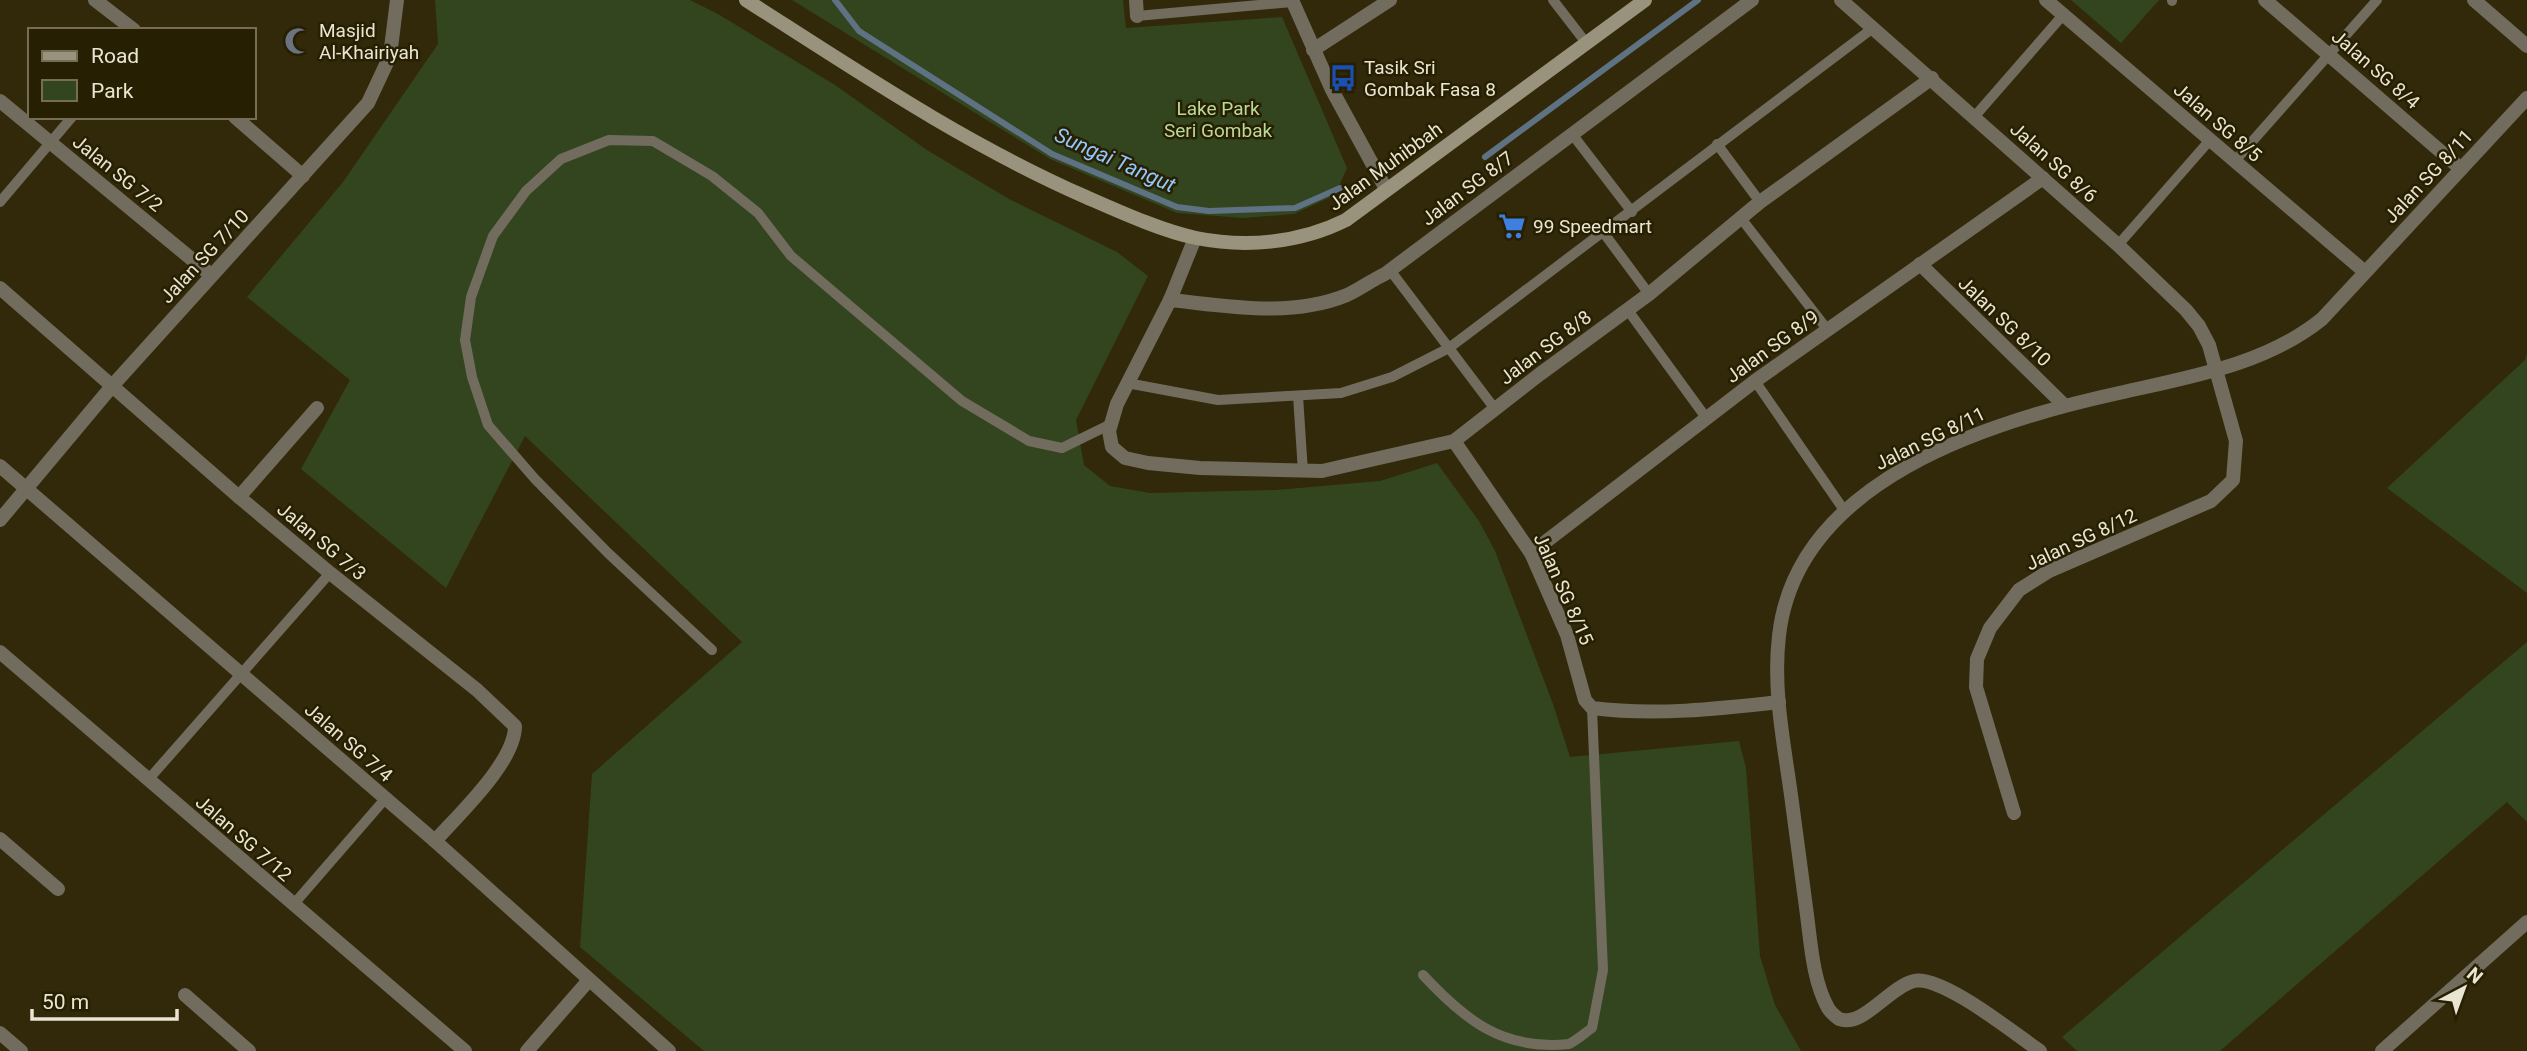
<svg xmlns="http://www.w3.org/2000/svg" width="2527" height="1051" font-family="Roboto,sans-serif">
<style>
.green{fill:#33451e}
.lines{fill:none;stroke-linecap:round;stroke-linejoin:round}
.stream{stroke:#5f7283;stroke-width:6}
.lane{stroke:#716c5e;stroke-width:10}
.street{stroke:#716c5e;stroke-width:14}
.secondary{stroke:#99927c;stroke-width:14}
.labels{text-anchor:middle;stroke-width:5;stroke-linejoin:round;paint-order:stroke}
.poi-label{font-size:19px;fill:#eae5d3;stroke:#271f01;text-anchor:start}
.street-label{font-size:19px;fill:#eae5d3;stroke:#271f01}
.park-label{font-size:19px;fill:#b9da98;stroke:#271f01}
.water-label{font-size:21px;font-style:italic;fill:#94c7ff;stroke:#271f01}
</style>
<rect width="100%" height="100%" fill="#312909"/>
<!-- green -->
<g class="green">
<path d="M435 0H690L718 14 835 85 927 150 1009 199 1117 252 1148 276 1076 420 1084 465 1110 486 1150 493 1276 490 1380 481 1437 463 1479 521 1495 551 1553 704 1570 757 1739 741 1746 768 1760 956 1775 1005 1801 1051H704L580 947 592 774 742 642 525 436 446 588 301 469 350 380 247 297 343 182 438 44Z"/>
<path d="M792 0H1123L1126 28 1282 17 1347 168 1335 195 1294 214 1243 218 1177 213 1050 159Z"/>
<path d="M2071 0H2159L2121 43Z"/>
<path d="M2527 354V593L2387 488 2525 360Z"/>
<path d="M2527 642V822L2507 802 2220 1051H2077L2062 1037Z"/>
</g>
<g class="lines">
<!-- stream -->
<g class="stream">
<path d="M835 0 859 31 1052 154 1177 207 1209 211 1295 208 1340 188"/>
<path d="M1485 157 1698 0"/>
</g>
<!-- lane -->
<g class="lane">
<path d="M1553 0 1587 44"/>
<path d="M2172 1V0"/>
<path d="M1137 16 1292 2"/>
<path d="M1975 116 2063 15"/>
<path d="M1572 134 1632 212"/>
<path d="M1717 144 1760 202"/>
<path d="M2234 162 2377 0"/>
<path d="M0 202 72 117"/>
<path d="M1740 217 1827 329"/>
<path d="M1603 232 1649 294"/>
<path d="M2118 245 2210 140"/>
<path d="M1390 270 1495 409"/>
<path d="M1627 309 1707 419"/>
<path d="M1755 381 1844 510"/>
<path d="M1127 383 1218 400 1341 393 1392 377 1449 348 1873 28"/>
<path d="M1298 396 1303 472"/>
<path d="M712 650 608 553 535 479 488 425 472 377 465 340 471 297 493 236 526 191 561 159 609 140 653 141 712 176 758 213 791 256 962 401 1029 441 1062 448 1111 424"/>
<path d="M148 780 330 573"/>
<path d="M293 905 385 799"/>
<path d="M1423 975C1464 1019 1502 1051 1569 1044 1577 1040 1585 1033 1592 1028L1603 970 1592 708"/>
</g>
<!-- street -->
<g class="street">
<path d="M95 0 134 30"/>
<path d="M1136 0 1137 16"/>
<path d="M1292 0 1332 90 1386 189"/>
<path d="M1841 0 2118 245 2186 310 2199 326 2209 345 2236 441 2233 480 2211 501 2049 571 2019 590 1990 628 1977 659 1976 687 2014 813"/>
<path d="M2046 0 2365 272"/>
<path d="M2265 0 2461 169"/>
<path d="M2474 0 2527 46"/>
<path d="M1313 50 1390 0"/>
<path d="M0 101 211 275"/>
<path d="M235 117 303 176"/>
<path d="M1195 238 1170 300 1117 404 1109 431 1112 447 1125 458 1148 463 1200 468 1322 471 1454 441 1540 374 1649 294 1760 202 1932 78"/>
<path d="M1920 264 2064 405"/>
<path d="M0 288 239 497 330 573 477 690 515 726C515 762 459 814 435 841"/>
<path d="M1170 300C1228 306 1291 318 1347 295 1360 289 1372 280 1385 274L1752 0"/>
<path d="M1454 441 1531 553 1567 635 1585 700 1592 708C1654 716 1717 709 1779 702"/>
<path d="M0 466 435 841 669 1051"/>
<path d="M239 497 317 408"/>
<path d="M0 520 113 385 368 103 390 56 397 0"/>
<path d="M1531 553 1755 381 2043 178"/>
<path d="M0 652 465 1051"/>
<path d="M0 839 58 889"/>
<path d="M185 995 249 1051"/>
<path d="M0 1033 21 1051"/>
<path d="M527 1051 589 980"/>
<path d="M2040 1051C2015 1034 1942 975 1914 981 1889 987 1863 1028 1839 1019 1835 1016 1831 1013 1828 1008 1813 981 1811 945 1807 915 1802 880 1798 845 1793 810 1786 753 1772 693 1779 636 1796 480 1991 421 2119 393 2189 377 2265 365 2322 319L2527 98"/>
<path d="M2382 1051 2527 922"/>
</g>
<!-- secondary -->
<path class="secondary" d="M746 0C857 71 965 144 1086 197 1118 211 1162 231 1196 238 1246 248 1300 243 1346 220L1645 0"/>
</g>
<!-- icons -->
<defs>
<symbol id="mosque-bare" viewBox="-9 -9 18 18"><path d="M3.5-4.9A6 6 0 1 0 3.5 4.9A5 5 0 1 1 3.5-4.9Z" fill="#6b7280" stroke="#271f01" stroke-width="2.5" paint-order="stroke"/></symbol>
<symbol id="bus-bare" viewBox="-9 -9 18 18"><path d="M-5-6H5V4H4V6H2V4H-2V6H-4V4H-5ZM-3.5-4V0h7V-4ZM-3.5 1.2v1.5H-2V1.2ZM2 1.2v1.5H3.5V1.2Z" fill="#1a4fb4" stroke="#271f01" stroke-width="2.5" paint-order="stroke"/></symbol>
<symbol id="supermarket-bare" viewBox="-9 -9 18 18"><path d="M-6-5.5h2.5l.6 2H6L4.5 2H-2.5L-4.4-4H-6ZM-1.5 3.2a1.3 1.3 0 1 0 .1 0ZM3 3.2a1.3 1.3 0 1 0 .1 0Z" fill="#3f7fe0" stroke="#271f01" stroke-width="2.5" paint-order="stroke"/></symbol>
</defs>
<g fill-rule="evenodd">
<use href="#mosque-bare" x="279" y="22" width="38" height="38"/>
<use href="#bus-bare" x="1324" y="59" width="38" height="38"/>
<use href="#supermarket-bare" x="1493" y="207" width="38" height="38"/>
</g>
<g class="labels">
<!-- poi labels -->
<g class="poi-label">
<text x="319" y="37">Masjid<tspan x="319" dy="22">Al-Khairiyah</tspan></text>
<text x="1364" y="74">Tasik Sri<tspan x="1364" dy="22">Gombak Fasa 8</tspan></text>
<text x="1533" y="233">99 Speedmart</text>
</g>
<!-- street labels -->
<g class="street-label">
<text transform="translate(2376 69) rotate(41)" y="7">Jalan SG 8/4</text>
<text transform="translate(2218 122) rotate(41)" y="7">Jalan SG 8/5</text>
<text transform="translate(2054 162) rotate(42)" y="7">Jalan SG 8/6</text>
<text transform="translate(1385 166) rotate(-36)" y="7">Jalan Muhibbah</text>
<text transform="translate(118 173) rotate(39)" y="7">Jalan SG 7/2</text>
<text transform="translate(2428 176) rotate(-47)" y="7">Jalan SG 8/11</text>
<text transform="translate(1467 188) rotate(-37)" y="7">Jalan SG 8/7</text>
<text transform="translate(204 256) rotate(-47)" y="7">Jalan SG 7/10</text>
<text transform="translate(2005 321) rotate(44)" y="7">Jalan SG 8/10</text>
<text transform="translate(1772 346) rotate(-36)" y="7">Jalan SG 8/9</text>
<text transform="translate(1545 347) rotate(-37)" y="7">Jalan SG 8/8</text>
<text transform="translate(1930 438) rotate(-26)" y="7">Jalan SG 8/11</text>
<text transform="translate(2081 539) rotate(-25)" y="7">Jalan SG 8/12</text>
<text transform="translate(322 541) rotate(40)" y="7">Jalan SG 7/3</text>
<text transform="translate(1564 589) rotate(66)" y="7">Jalan SG 8/15</text>
<text transform="translate(349 742) rotate(41)" y="7">Jalan SG 7/4</text>
<text transform="translate(244 838) rotate(41)" y="7">Jalan SG 7/12</text>
</g>
<!-- park labels -->
<g class="park-label">
<text x="1218" y="115">Lake Park<tspan x="1218" dy="22">Seri Gombak</tspan></text>
</g>
<!-- water labels -->
<g class="water-label">
<text transform="translate(1115 160) rotate(24)" y="7">Sungai Tangut</text>
</g>
</g>
<!-- legend -->
<rect x="28" y="28" width="228" height="91" fill="#271f01" stroke="#756e55" stroke-width="2"/>
<rect x="42" y="51" width="35" height="10" fill="#99927c" stroke="#756e55" stroke-width="2"/>
<text x="91" y="63" font-size="21" fill="#eae5d3">Road</text>
<rect x="42" y="80" width="35" height="21" fill="#33451e" stroke="#756e55" stroke-width="2"/>
<text x="91" y="98" font-size="21" fill="#eae5d3">Park</text>
<!-- north arrow -->
<g transform="translate(2464 988) rotate(41)" stroke="#271f01" stroke-width="5" paint-order="stroke">
<path d="M0-5L12 26L0 18L-12 26Z" fill="#eae5d3"/>
<text y="-10" font-size="19" font-weight="bold" text-anchor="middle" fill="#eae5d3">N</text>
</g>
<!-- scale -->
<path d="M32 1009v10h145v-10" fill="none" stroke="#eae5d3" stroke-width="3.5"/>
<text x="42" y="1009" font-size="21" fill="#eae5d3" stroke="#271f01" stroke-width="5" paint-order="stroke">50 m</text>
</svg>
